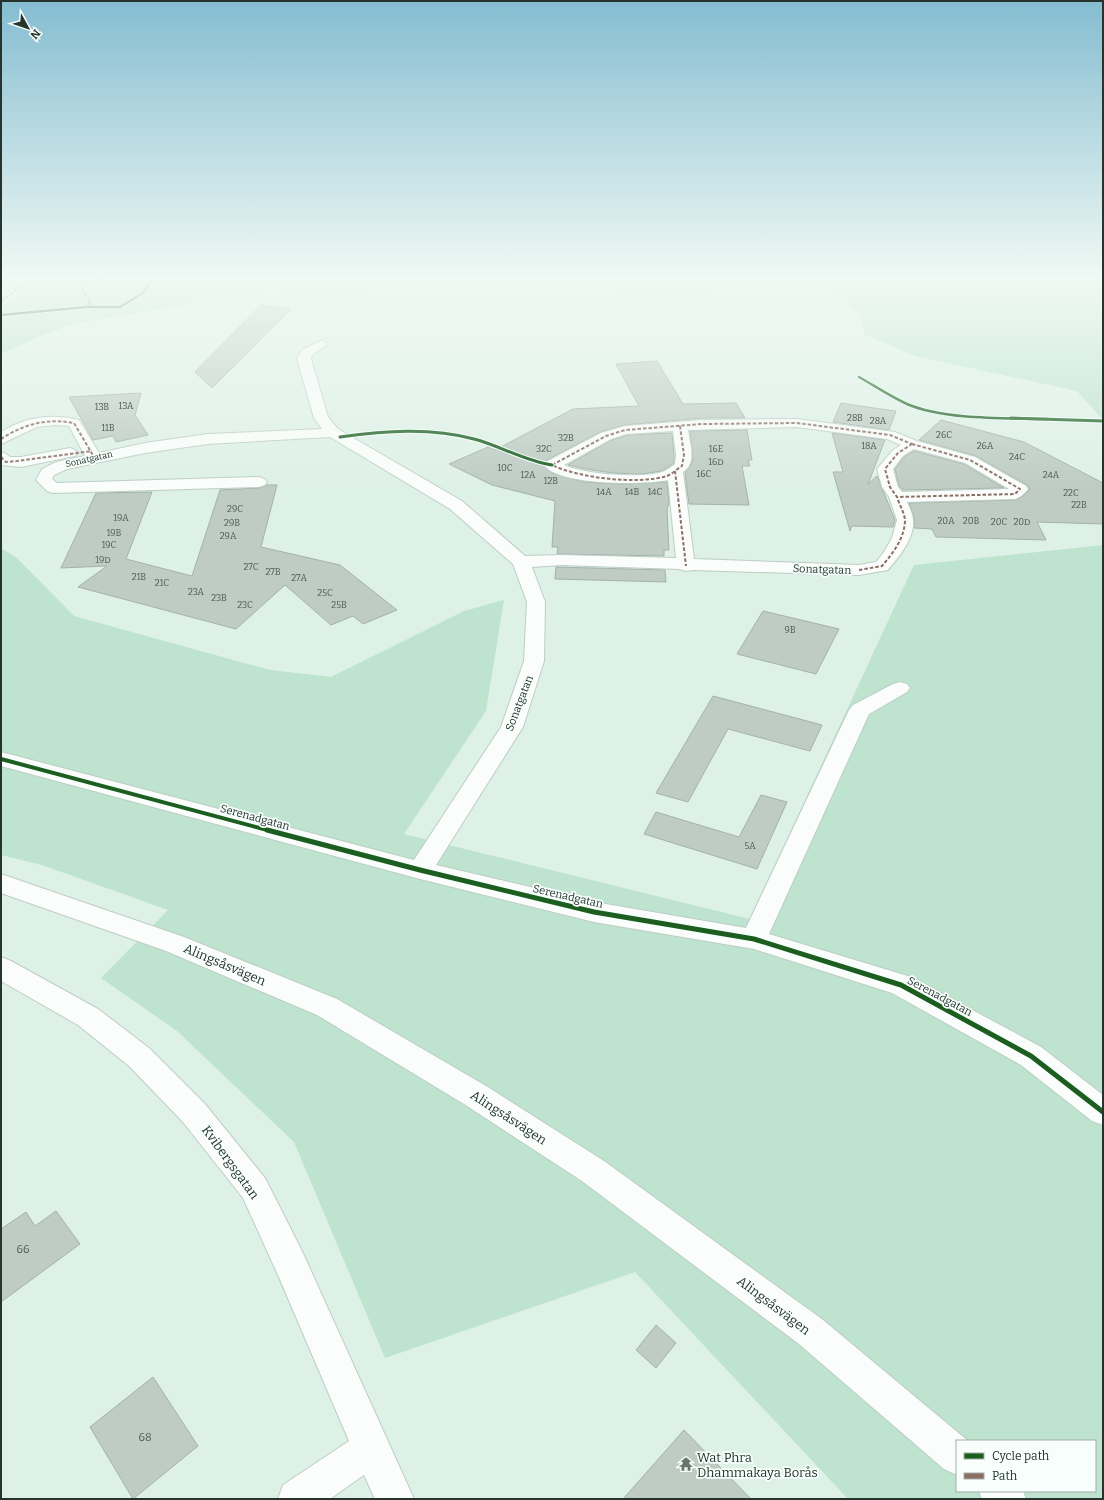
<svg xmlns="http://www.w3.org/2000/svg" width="1104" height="1500" font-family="Bitter,serif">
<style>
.green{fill:#bee3cf;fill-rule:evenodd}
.building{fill:#beccc4;stroke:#a3b2aa}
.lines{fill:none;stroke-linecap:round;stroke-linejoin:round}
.minor-casing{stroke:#bdcdc5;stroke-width:2}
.major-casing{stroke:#bdcdc5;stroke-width:2}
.minor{fill:#fafdfb;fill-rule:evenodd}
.major{fill:#fafdfb;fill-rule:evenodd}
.quiet{stroke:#8d6e63;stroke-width:2;stroke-dasharray:3.5 2;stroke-linecap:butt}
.cycleway-far3-casing{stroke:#f7fefb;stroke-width:4}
.cycleway-far2-casing{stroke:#f7fefb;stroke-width:5}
.cycleway-far1-casing{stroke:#f7fefb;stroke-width:6}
.cycleway-casing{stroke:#f7fefb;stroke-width:8}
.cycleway-far3{stroke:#1b5e20;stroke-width:2.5}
.cycleway-far2{stroke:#1b5e20;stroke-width:3}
.cycleway-far1{stroke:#1b5e20;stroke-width:4}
.cycleway{stroke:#1b5e20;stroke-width:5}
.labels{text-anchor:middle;stroke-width:3.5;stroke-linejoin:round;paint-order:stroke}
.number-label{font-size:9px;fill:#4c5a53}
.far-street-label{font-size:9px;fill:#26342d;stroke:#f7fefb}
.street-label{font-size:11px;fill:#26342d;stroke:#f7fefb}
.near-number-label{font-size:11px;fill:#4c5a53}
.near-street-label{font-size:13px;fill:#26342d;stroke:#f7fefb}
.near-poi-label{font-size:13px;fill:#26342d;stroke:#f7fefb;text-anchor:start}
</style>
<rect width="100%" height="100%" fill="#def1e7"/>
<!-- green -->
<g class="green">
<path d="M40 278H455L428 280 311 302 303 294 271 290 74 324 38 337 1 354V306Z"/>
<path d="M604 278H1103V420L1077 391 915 356 865 335 860 314 832 291 755 285 691 294 632 300 616 293 605 282Z"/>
<path d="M1103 545V1499H848L635 1272 385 1358 294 1142 177 1031 101 978 168 910 42 865 1 855V548L17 558 74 616 270 670 331 677 464 611 504 600 486 711 404 834 750 919 914 565ZM957 1441H1095V1491H957Z"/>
</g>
<!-- building -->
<g class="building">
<path d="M261 305 291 309 212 388 195 372Z"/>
<path d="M657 361 683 404 736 403 745 418H702L625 425 600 432 545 461 543 465 552 473 583 482 622 484 667 482 669 503 667 509 669 550H664V556L557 554 558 547H552L555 501 492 485 449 464 488 447 495 450 573 409 639 406 616 364Z"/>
<path d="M141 393 135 415 148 435 116 442 113 436 93 440 69 397Z"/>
<path d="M841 403 881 409 896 411 889 430 833 422Z"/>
<path d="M941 420 1024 442 1103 483V524L1037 522 1046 540 936 537 932 529 914 528V517L909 503 1015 500 1023 496 1030 489 1027 485 976 456 919 440Z"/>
<path d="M747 430 752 460H748L750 466H742L749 505 689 504 685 473 691 464 693 459 690 431Z"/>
<path d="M672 433 674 455V463L662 471 641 474 613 473 585 469 568 465 612 440 627 435Z"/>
<path d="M832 433 885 440 868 484 877 476 895 520 893 527 852 526 850 531 833 472H843Z"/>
<path d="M914 451 964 464 1004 488 903 490 899 486 895 469 904 457Z"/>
<path d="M267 485H277L261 547 340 565 397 610 363 624 353 616 331 625 285 585 236 629 78 587 107 566 61 568 96 493 152 492 126 559 192 576 220 490 259 488Z"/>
<path d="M556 567 665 570 666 582 555 579Z"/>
<path d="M763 611 839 629 816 674 737 654Z"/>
<path d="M713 696 822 725 810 751 728 729 688 802 656 793Z"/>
<path d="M761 795 787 802 757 869 644 834 656 812 739 837Z"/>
<path d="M56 1211 80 1244 1 1302V1229L26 1212 35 1226Z"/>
<path d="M656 1325 676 1343 656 1368 636 1350Z"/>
<path d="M153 1377 198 1446 133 1499 90 1427Z"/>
<path d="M684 1430 751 1499H623Z"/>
</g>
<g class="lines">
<defs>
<g id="minor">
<path d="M1 278H10L1 283Z"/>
<path d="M322 340 328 344 312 355 311 359 328 417 338 429 462 501 525 556 562 555 676 558 668 480C644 485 559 486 544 465L546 462 601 433 625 426 702 420 797 419 895 432 917 441 975 457 1026 486 1028 489C1024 494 1021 497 1015 499L907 502C909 507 913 514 913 520 915 538 899 557 888 570L859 575 692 570 686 571 679 569 562 565 532 567 545 602 544 661 523 727 436 865 594 902 746 928 849 710 853 705 893 684 900 682 907 684 910 688 907 692 869 714 769 934 911 977 1041 1047 1103 1095V1125L1092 1121 1021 1065 892 993 754 949 594 922 420 879 1 766V752L414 860 501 727 524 661 527 602 513 564 450 509 330 437 208 444 145 453 67 469 54 475 52 479 57 483 259 477 265 479 267 482 265 485 259 487 53 493 47 491 36 480 42 469 56 462 85 456 69 426 55 425 37 427 1 444V432C24 417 53 413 79 420L99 453 145 443 208 434 322 429 314 418 297 359 302 350ZM797 427 887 439 901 445 893 450 877 469 882 487 889 497 897 520 892 538 884 552 876 562 859 565 694 559 683 472C697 463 690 444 688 430ZM673 431 676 455 675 464C671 467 666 471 662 472 641 479 584 474 564 465L611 439 627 434ZM914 449 965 463 1009 489 902 492 898 487 893 469 903 456Z"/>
<path d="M70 448 75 450 78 453 75 456 21 467 1 465V452L6 454 10 457H21Z"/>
<path d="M1 957 11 961 98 1009 149 1048 205 1104 265 1178 302 1251 414 1499H375L364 1475 330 1499H278L283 1485 349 1441 278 1275 243 1198 183 1122 129 1066 78 1025 1 981Z"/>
</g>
<g id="major">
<path d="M1 874 184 937 337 999 486 1086 604 1161 823 1320 968 1441H957V1475L944 1469 799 1344 582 1181 464 1104 317 1015 166 951 1 893Z"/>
<path d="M979 1491H1023L1026 1499H982Z"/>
</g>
</defs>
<!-- minor casing -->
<use href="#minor" class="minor-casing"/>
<!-- major casing -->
<use href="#major" class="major-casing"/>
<!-- minor -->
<use href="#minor" class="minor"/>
<!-- major -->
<use href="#major" class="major"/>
<!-- quiet -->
<g class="quiet">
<path d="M86 278 83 290 90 302 87 307"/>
<path d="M84 282 106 278"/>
<path d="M1 301 32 278"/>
<path d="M680 426 684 455 682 466C677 469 672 474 667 476 637 485 579 478 552 465L606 436 625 430 702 424 797 423 890 435 912 444"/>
<path d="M1 439C24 424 47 418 74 423L94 457"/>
<path d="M912 444 970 460 1020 489 1015 494 897 497 890 487 885 469 898 453Z"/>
<path d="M1 457 6 462 17 461 92 451"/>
<path d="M675 471 686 566"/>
<path d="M859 570 882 566C893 553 904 539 905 521 905 514 899 504 897 497"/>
</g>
<defs>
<g id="cycleway-far3">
<path d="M1 315 87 307H120L143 293 153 278"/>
<path d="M859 377C875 386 891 397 907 404 944 420 1006 418 1047 419"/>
</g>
<g id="cycleway-far2">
<path d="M1011 418 1103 421"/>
<path d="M340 437C384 431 430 427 474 439 501 446 524 461 552 465"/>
</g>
<path id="cycleway-far1" d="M1 759 271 831"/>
<path id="cycleway" d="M267 830 420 870 594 912 754 939 901 985 1031 1056 1103 1112"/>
</defs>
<!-- cycleway-far3 casing -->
<use href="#cycleway-far3" class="cycleway-far3-casing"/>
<!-- cycleway-far2 casing -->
<use href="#cycleway-far2" class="cycleway-far2-casing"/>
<!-- cycleway-far1 casing -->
<use href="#cycleway-far1" class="cycleway-far1-casing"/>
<!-- cycleway casing -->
<use href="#cycleway" class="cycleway-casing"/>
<!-- cycleway-far3 -->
<use href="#cycleway-far3" class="cycleway-far3"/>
<!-- cycleway-far2 -->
<use href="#cycleway-far2" class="cycleway-far2"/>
<!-- cycleway-far1 -->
<use href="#cycleway-far1" class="cycleway-far1"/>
<!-- cycleway -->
<use href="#cycleway" class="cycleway"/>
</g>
<!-- sky -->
<linearGradient id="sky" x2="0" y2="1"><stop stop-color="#85bdd1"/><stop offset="0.57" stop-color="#f0f9f4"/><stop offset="1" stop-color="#f0f9f4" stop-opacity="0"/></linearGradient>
<rect width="1104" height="488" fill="url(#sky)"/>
<!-- icons -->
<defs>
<symbol id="temple-bare" viewBox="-9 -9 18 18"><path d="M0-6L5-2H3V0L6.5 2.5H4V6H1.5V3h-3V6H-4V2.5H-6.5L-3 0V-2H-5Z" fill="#66766e" stroke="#f7fefb" stroke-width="2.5" paint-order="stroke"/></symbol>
</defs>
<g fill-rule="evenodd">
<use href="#temple-bare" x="676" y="1454" width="20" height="20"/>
</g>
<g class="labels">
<!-- number labels -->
<g class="number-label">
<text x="126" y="409">13A</text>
<text x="102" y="410">13B</text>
<text x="855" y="421">28B</text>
<text x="878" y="424">28A</text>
<text x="108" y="431">11B</text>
<text x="944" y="438">26C</text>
<text x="566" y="441">32B</text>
<text x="869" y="449">18A</text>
<text x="985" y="449">26A</text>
<text x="544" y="452">32C</text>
<text x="716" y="452">16E</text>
<text x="1017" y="460">24C</text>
<text x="716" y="465">16D</text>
<text x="505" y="471">10C</text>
<text x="704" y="477">16C</text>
<text x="528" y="478">12A</text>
<text x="1051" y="478">24A</text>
<text x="551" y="484">12B</text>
<text x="604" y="495">14A</text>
<text x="632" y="495">14B</text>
<text x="655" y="495">14C</text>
<text x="1071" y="496">22C</text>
<text x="1079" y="508">22B</text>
<text x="235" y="512">29C</text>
<text x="121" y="521">19A</text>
<text x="946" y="524">20A</text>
<text x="971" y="524">20B</text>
<text x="999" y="525">20C</text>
<text x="1022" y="525">20D</text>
<text x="232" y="526">29B</text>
<text x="114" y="536">19B</text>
<text x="228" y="539">29A</text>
<text x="109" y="548">19C</text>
<text x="103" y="563">19D</text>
<text x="251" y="570">27C</text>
<text x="273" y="575">27B</text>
<text x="139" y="580">21B</text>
<text x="299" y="581">27A</text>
<text x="162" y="586">21C</text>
<text x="196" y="595">23A</text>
<text x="325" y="596">25C</text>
<text x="219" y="601">23B</text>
<text x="245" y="608">23C</text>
<text x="339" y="608">25B</text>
<text x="790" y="633">9B</text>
<text x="750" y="849">5A</text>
</g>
<!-- far-street labels -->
<g class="far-street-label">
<text transform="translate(89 459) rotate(-13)" y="3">Sonatgatan</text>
</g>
<!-- street labels -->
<g class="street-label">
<text transform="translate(822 569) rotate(2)" y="4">Sonatgatan</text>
<text transform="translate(519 703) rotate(-69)" y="4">Sonatgatan</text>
<text transform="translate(255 817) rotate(15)" y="4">Serenadgatan</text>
<text transform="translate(568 896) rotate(13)" y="4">Serenadgatan</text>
<text transform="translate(940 996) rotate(28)" y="4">Serenadgatan</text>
</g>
<!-- near-number labels -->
<g class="near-number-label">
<text x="23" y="1253">66</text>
<text x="145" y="1441">68</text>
</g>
<!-- near-street labels -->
<g class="near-street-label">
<text transform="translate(225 964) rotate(23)" y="5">Alingsåsvägen</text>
<text transform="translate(509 1117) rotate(33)" y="5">Alingsåsvägen</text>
<text transform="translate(231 1162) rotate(54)" y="5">Kvibergsgatan</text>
<text transform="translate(774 1305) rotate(37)" y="5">Alingsåsvägen</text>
</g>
<!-- near-poi labels -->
<g class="near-poi-label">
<text x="697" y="1462">Wat Phra<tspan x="697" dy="15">Dhammakaya Borås</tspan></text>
</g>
</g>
<!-- border -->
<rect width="1104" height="1500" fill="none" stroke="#26342d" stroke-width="4"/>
<!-- legend -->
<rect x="956" y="1440" width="140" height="52" fill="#f7fefb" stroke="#a3ada9"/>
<rect x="964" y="1453" width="20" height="6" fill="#1b5e20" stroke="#a3ada9"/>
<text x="992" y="1460" font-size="12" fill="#26342d">Cycle path</text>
<rect x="964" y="1473" width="20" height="6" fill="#8d6e63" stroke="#a3ada9"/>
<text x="992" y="1480" font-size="12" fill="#26342d">Path</text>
<!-- north arrow -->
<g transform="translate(28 28) rotate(130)" stroke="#f7fefb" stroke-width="3" paint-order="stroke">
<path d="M0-3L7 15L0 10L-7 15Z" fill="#26342d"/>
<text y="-6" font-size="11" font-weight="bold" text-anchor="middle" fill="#26342d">N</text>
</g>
</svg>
